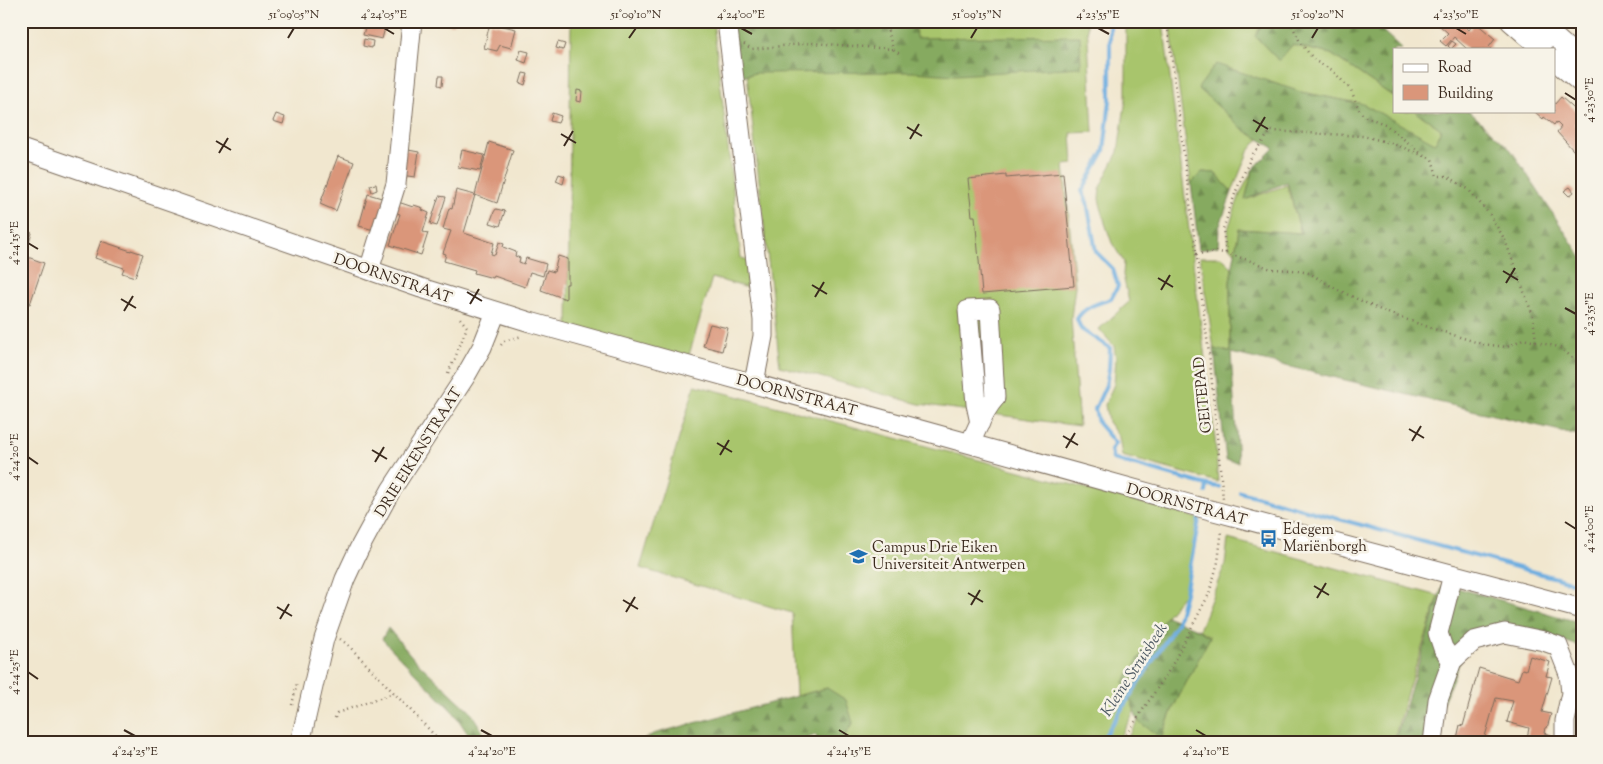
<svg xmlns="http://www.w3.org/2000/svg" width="1603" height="764" font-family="'Sorts Mill Goudy',serif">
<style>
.grass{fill:#a8c56c;stroke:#727845}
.forest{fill:url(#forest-firs);stroke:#606a3f}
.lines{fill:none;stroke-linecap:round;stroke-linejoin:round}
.stream{stroke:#6dade0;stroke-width:4}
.building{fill:#da967a}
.minor-casing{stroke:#7b6c5c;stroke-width:21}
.path{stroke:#7b6c5c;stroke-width:2.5;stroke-dasharray:1 4;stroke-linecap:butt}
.minor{stroke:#fff;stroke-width:19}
.ticks{fill:none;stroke:#3b2a1e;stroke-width:2}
.labels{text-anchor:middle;stroke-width:5;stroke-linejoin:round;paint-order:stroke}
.street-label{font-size:15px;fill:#3b2a1e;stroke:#f7f3e8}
.poi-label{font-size:15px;fill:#3b2a1e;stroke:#f7f3e8;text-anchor:start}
.water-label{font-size:16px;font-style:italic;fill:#4c5862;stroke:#f7f3e8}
.neatline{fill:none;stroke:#3b2a1e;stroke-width:2}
.ticks-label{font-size:12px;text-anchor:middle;fill:#3b2a1e}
</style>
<defs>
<pattern id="forest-firs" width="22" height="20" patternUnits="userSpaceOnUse" patternTransform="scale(1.25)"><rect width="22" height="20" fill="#86aa60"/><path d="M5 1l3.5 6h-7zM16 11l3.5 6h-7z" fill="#6f8b4f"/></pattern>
</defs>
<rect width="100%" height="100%" fill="#f7f3e8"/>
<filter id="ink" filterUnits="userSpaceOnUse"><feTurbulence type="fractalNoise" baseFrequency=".02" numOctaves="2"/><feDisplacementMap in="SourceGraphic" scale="10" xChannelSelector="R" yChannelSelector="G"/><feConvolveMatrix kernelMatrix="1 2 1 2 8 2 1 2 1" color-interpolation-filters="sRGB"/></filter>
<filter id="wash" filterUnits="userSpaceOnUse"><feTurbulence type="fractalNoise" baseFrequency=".0096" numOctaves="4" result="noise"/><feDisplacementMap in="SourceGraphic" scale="20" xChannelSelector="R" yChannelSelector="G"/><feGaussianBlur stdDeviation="1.12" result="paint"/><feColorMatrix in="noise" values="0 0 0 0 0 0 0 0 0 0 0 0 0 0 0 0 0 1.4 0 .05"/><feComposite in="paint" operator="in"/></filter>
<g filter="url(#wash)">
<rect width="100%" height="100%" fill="#f1e7cf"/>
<!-- grass -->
<g class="grass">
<path d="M571 21H713L741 258 756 262 759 291 712 278 686 365 568 332Z"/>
<path d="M912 21H1087L1093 132 1071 133 1073 164 1064 165 1075 286 1071 318 1079 426 919 404 780 366 747 75Z"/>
<path d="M1126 21H1163L1215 439 1218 482 1122 456 1119 437 1108 422 1105 405 1114 384 1116 359 1114 346 1099 329 1129 302 1123 275 1124 262 1112 243 1105 223 1099 199 1100 187 1118 152 1126 99Z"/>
<path d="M1170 21H1264L1256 36 1279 60 1292 45 1331 54 1394 97V111H1415L1441 129 1435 144 1363 104 1301 92 1244 130 1259 139 1248 152 1232 192 1215 173 1202 172 1191 183Z"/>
<path d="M1253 169 1245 200 1287 185 1301 233 1239 229 1235 252 1229 247 1228 229 1240 194Z"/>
<path d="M1200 257H1221L1232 267 1230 282V352L1214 349Z"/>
<path d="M695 385 1191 516 1199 519 1185 593 1166 616 1124 682 1135 710 1117 743H843L842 740 853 723 827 688 796 696 792 613 640 568Z"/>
<path d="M1228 539 1439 596 1406 696 1393 743H1124L1138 721 1162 737 1173 708 1210 636 1199 630 1225 564Z"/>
</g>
<!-- forest -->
<g class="forest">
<path d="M727 21H915L916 38 1080 36 1081 67 955 75 913 72 757 73 747 75 735 83Z"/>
<path d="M1264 21H1372L1402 49H1394V97L1331 54 1292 45 1279 61 1255 36Z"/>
<path d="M1216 64 1301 92 1363 104 1435 143 1441 129 1415 111H1469L1511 150 1582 258V436L1231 353 1238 462 1226 460 1214 349 1230 352V282L1239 229 1301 233 1287 182 1245 200 1253 169 1274 148 1244 130 1198 88Z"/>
<path d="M1202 172 1215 173 1232 192 1219 228 1218 246 1199 250 1191 183Z"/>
<path d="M1443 584 1582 623V653L1579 646 1546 635H1471L1426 743H1394Z"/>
<path d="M1166 616 1199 630 1210 637 1173 708 1161 738 1138 721 1124 682Z"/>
<path d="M388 628 414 659 471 712 489 743H474L454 713 382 639Z"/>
<path d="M827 688 846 700 853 723 842 740 843 743H818L816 735 793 743H638L653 734Z"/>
</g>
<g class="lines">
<!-- stream -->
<g class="stream">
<path d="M1112 21 1110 26V100L1104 151 1082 191 1087 202 1096 252 1113 269 1118 286 1111 299C1098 303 1084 307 1077 319L1081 329 1110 348 1109 369 1106 385 1095 409 1098 423 1115 443 1111 450 1113 459 1207 485 1206 492"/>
<path d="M1207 485 1219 487"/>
<path d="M1240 492 1582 585"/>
<path d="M1100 743 1177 623 1185 593 1199 519"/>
</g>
</g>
<g id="blocks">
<!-- building -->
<g class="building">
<path d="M373 21H387L382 39 363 35 365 27 371 29Z"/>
<path d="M440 21H454L453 25 440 22Z"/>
<path d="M1440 21H1460L1469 30 1475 22 1495 39 1489 47 1491 49H1467L1454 37 1446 46 1440 41 1448 33 1439 25Z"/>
<path d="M1572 21H1582V34L1575 27Z"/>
<path d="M490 23 516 29 511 48 500 45 497 51 484 48Z"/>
<path d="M364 39 373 41 372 48 363 46Z"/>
<path d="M1452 41 1456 44 1451 49 1448 46Z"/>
<path d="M558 42 565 44 563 50 556 48Z"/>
<path d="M521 50 529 52 526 63 518 60Z"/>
<path d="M523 73 528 74 525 85 520 83Z"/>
<path d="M439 76H443L442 86 438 85Z"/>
<path d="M577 90 582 91 581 102 576 101Z"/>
<path d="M1561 97 1582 116 1574 124 1582 132V160L1557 132 1561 127 1556 122 1554 125 1544 117 1543 119 1534 111H1554V105Z"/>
<path d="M552 113 561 116 558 123 550 121Z"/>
<path d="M276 114 285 117 283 124 273 121Z"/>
<path d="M489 142 513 150 497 203 475 195Z"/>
<path d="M403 149 419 152 415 177 400 175Z"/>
<path d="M462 150 484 155 480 171 458 167Z"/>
<path d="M338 156 354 162 336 211 320 204Z"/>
<path d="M1063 173 1074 286 982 294 975 216H972L968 179 1006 175V178Z"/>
<path d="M559 174 565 176 563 184 556 181Z"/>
<path d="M376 184 377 190 372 192 370 185Z"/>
<path d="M1570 187 1574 192 1569 196 1564 191Z"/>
<path d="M456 190 475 195 464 233 494 243 491 254 495 255 499 242 504 244 503 247 516 252 515 256 520 258 519 262 524 264 526 258 546 264 543 276 530 272 525 287 494 276 493 278 474 273 475 270 444 261 446 254 443 253 451 231 443 229 449 208 452 209Z"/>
<path d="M368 194 385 199 378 231 359 226Z"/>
<path d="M439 196 446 197 437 226 430 224Z"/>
<path d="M395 201 413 207 414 205 423 208 422 210 429 213 423 232 428 233 421 255 390 245 400 214 392 211Z"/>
<path d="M496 209 505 211 500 226 490 223 494 212Z"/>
<path d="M21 229 32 233 25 256 44 263 30 304 21 302Z"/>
<path d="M101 241 131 251V250L143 254 135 277 122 273 124 268 95 258Z"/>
<path d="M558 256 568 259V284H566V299L541 290 547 270 554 272Z"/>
<path d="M21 315 26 316 22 329H21Z"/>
<path d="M710 324 728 328 722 351 703 346Z"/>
<path d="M1530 656 1550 662 1546 676 1552 677 1542 712 1551 714 1547 728H1545L1544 733 1551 735 1549 743H1526L1529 728 1507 722 1513 701 1496 698 1484 740H1481L1480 743H1456L1460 725 1463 726 1479 668 1518 680 1522 669 1526 670Z"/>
</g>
</g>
</g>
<g filter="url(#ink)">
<use href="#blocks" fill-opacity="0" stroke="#7b6c5c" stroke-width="1"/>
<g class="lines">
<defs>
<g id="minor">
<path d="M727 21 763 320V336L754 383"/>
<path d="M1510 21 1542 49"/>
<path d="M1537 21 1582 61"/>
<path d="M1554 60 1582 84"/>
<path d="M21 149 421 288 530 322 1199 507 1582 609"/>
<path d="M369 270 396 184 412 21"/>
<path d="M970 443C978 428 983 411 995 398L990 309 968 310 976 404 980 423"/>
<path d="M1452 661 1443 648 1438 633 1453 575"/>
<path d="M300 743 324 639 345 579 359 549 391 490 465 377 482 347 496 312"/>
<path d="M1433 743 1438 700 1452 661 1474 641 1505 633 1544 641 1558 646 1569 674 1571 693 1565 721V743"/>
</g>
</defs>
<!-- minor casing -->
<use href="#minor" class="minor-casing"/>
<!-- path -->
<g class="path">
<path d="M885 21 893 49 900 54"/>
<path d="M1167 21 1210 362 1223 499"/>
<path d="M1290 21 1300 42 1315 61 1332 70 1351 90 1360 112 1366 117 1385 124 1422 154"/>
<path d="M744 44 752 49 812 43 893 49"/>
<path d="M1226 253 1223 229 1236 191 1252 155 1271 131 1363 136 1391 143 1432 159 1437 176H1447L1468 189 1490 215 1505 240 1533 316 1536 342"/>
<path d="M1196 254 1216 252 1226 253 1251 261 1271 269 1293 270 1309 273 1338 290 1385 312 1425 326 1482 344 1507 347 1523 339 1559 347 1582 365"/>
<path d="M501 345 504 341 522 336"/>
<path d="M448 373 455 358 467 327 459 317"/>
<path d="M340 639 347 644 442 743"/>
<path d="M292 705 297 683"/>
<path d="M335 718 337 713 394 693"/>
<path d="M1121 743 1170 669 1209 594 1218 562 1222 529"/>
</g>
<!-- minor -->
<use href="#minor" class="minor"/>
</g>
</g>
<!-- ticks -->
<path class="ticks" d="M384 28 394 34M741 28 752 34M1098 28 1109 34M1456 28 1466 34M288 38 294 28M629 38 636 28M971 38 977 28M1312 38 1318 28M1565 93 1576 100M1253 120 1268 129M907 127 922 136M1256 132 1265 117M561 134 576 143M910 139 919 124M216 141 231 150M564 146 573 131M219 153 228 138M28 243 38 249M1503 271 1518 280M1158 278 1173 287M1506 283 1515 268M812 285 827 294M1161 290 1170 275M467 292 482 301M815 297 824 282M121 299 136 308M470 304 479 289M1565 308 1576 314M124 311 133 296M1409 429 1424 438M1063 436 1078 445M1412 441 1421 426M717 443 732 452M1066 448 1075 433M372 450 387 459M720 455 729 440M28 457 38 464M375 462 384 447M1565 522 1576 529M1314 586 1329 595M968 593 983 602M1317 598 1326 583M623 600 638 609M971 605 980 590M277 607 292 616M626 612 635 597M280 619 289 604M28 672 38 679M124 730 135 736M481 730 492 736M839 730 849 736M1196 730 1206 736"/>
<!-- icons -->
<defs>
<symbol id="bus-bare" viewBox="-9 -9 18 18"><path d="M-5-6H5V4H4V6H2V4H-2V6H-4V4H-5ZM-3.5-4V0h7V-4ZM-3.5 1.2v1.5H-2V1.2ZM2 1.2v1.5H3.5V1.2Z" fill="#1f6fb2" stroke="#f7f3e8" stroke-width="2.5" paint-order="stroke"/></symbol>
<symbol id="university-bare" viewBox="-9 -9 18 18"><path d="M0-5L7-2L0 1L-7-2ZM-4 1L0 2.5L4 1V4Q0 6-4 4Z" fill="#1f6fb2" stroke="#f7f3e8" stroke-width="2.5" paint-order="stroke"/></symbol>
</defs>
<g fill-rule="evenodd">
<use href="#bus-bare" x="1256" y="526" width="25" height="25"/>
<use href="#university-bare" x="846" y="544" width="25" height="25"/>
</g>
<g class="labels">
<!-- street labels -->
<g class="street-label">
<text transform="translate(393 278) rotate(19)" y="5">DOORNSTRAAT</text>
<text transform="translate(797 395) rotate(15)" y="5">DOORNSTRAAT</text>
<text transform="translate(1202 395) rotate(-96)" y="5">GEITEPAD</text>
<text transform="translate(418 452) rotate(-58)" y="5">DRIE EIKENSTRAAT</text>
<text transform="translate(1187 504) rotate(15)" y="5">DOORNSTRAAT</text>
</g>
<!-- poi labels -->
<g class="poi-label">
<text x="1283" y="534">Edegem<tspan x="1283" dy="17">Mariënborgh</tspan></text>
<text x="872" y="552">Campus Drie Eiken<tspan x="872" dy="17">Universiteit Antwerpen</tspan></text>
</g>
<!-- water labels -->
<g class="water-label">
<text transform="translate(1133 669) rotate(-57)" y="6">Kleine Struisbeek</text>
</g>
</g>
<!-- margin -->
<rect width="1603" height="764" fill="none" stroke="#f7f3e8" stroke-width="55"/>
<!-- legend -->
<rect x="1393" y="48" width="162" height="65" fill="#f7f3e8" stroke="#aca397"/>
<rect x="1403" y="64" width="25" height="8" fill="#ffffff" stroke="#aca397"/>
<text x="1438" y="72" font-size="15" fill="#3b2a1e">Road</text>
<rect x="1403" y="85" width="25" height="15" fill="#da967a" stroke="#aca397"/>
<text x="1438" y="98" font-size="15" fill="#3b2a1e">Building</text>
<rect x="28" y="28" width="1548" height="708" class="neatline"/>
<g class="ticks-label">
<text x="294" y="18">51°09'05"N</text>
<text x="384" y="18">4°24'05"E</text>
<text x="636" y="18">51°09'10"N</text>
<text x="741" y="18">4°24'00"E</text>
<text x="977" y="18">51°09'15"N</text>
<text x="1098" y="18">4°23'55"E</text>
<text x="1318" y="18">51°09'20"N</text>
<text x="1456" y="18">4°23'50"E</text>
<text transform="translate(1589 100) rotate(-90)" y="4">4°23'50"E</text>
<text transform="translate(14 243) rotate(-90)" y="4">4°24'15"E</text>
<text transform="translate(1589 314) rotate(-90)" y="4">4°23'55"E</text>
<text transform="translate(14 457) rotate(-90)" y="4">4°24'20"E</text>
<text transform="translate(1589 529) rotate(-90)" y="4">4°24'00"E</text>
<text transform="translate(14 672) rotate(-90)" y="4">4°24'25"E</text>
<text x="135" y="755">4°24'25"E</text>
<text x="492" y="755">4°24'20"E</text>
<text x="849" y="755">4°24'15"E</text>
<text x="1206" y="755">4°24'10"E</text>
</g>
</svg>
